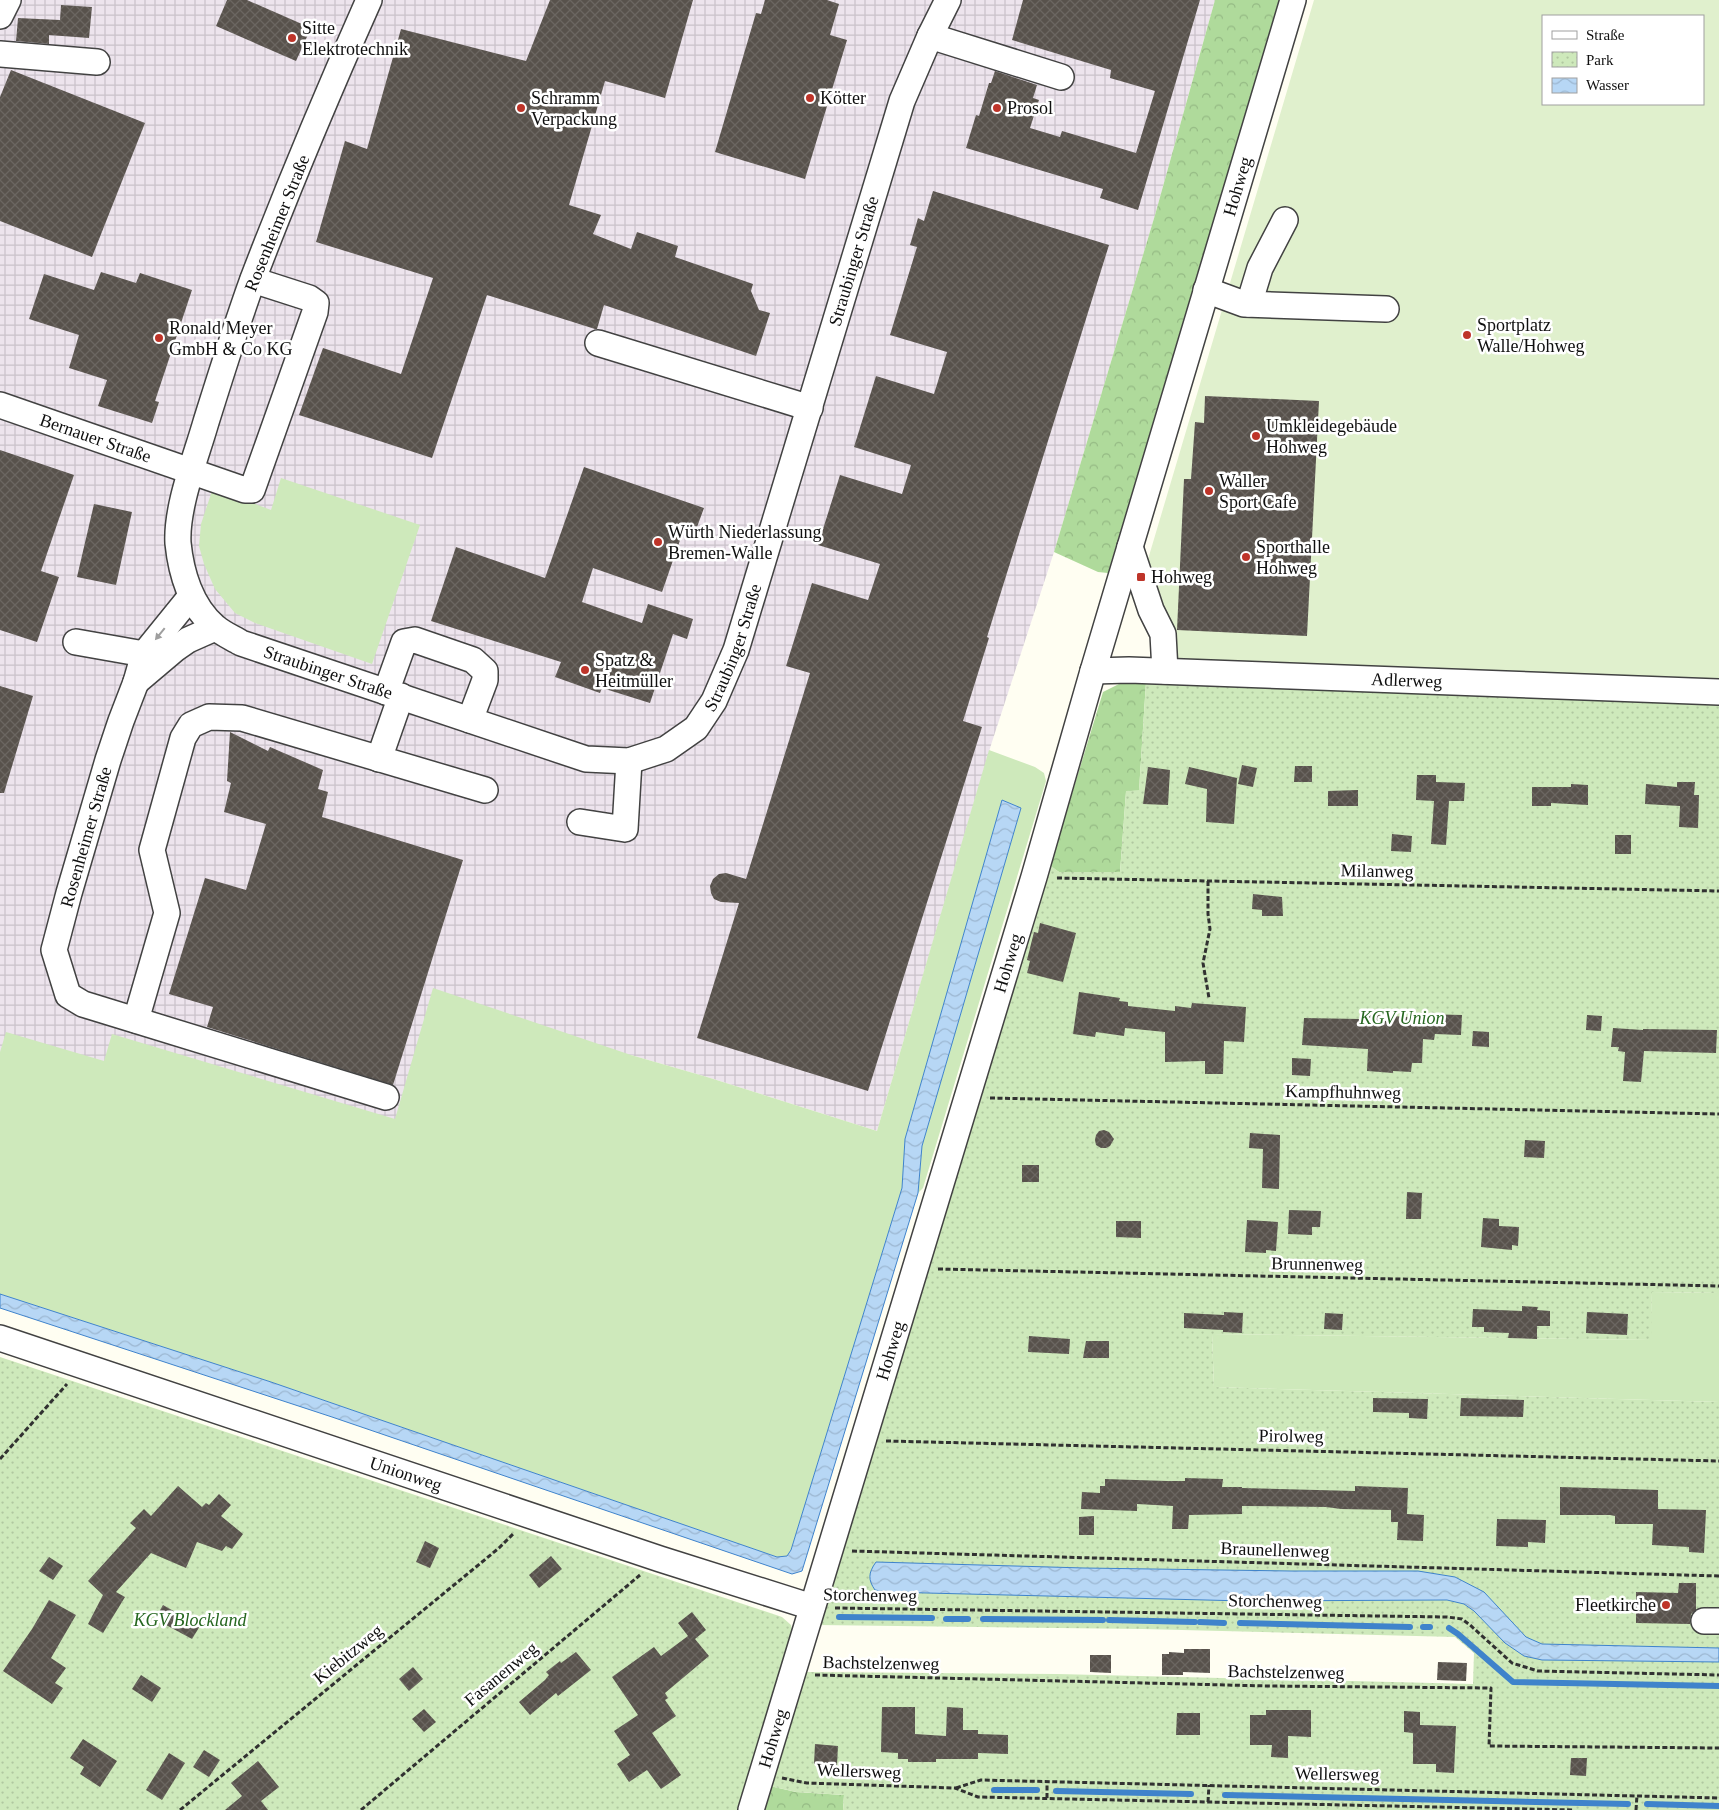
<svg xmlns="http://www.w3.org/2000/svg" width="1719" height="1810" font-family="'Times New Roman',serif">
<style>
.industrial{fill:url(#industrial-grid)}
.grass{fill:#cee9bb}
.forest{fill:url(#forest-crowns)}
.park{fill:url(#park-dots)}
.pitch{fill:#e0f0cd;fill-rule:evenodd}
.water{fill:url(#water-waves);stroke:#3f83cb}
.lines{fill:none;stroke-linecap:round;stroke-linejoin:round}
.stream{stroke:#3f83cb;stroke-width:6}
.building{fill:url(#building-cross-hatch)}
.minor-casing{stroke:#424242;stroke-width:28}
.path{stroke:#313131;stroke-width:3;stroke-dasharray:5 2.5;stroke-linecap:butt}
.minor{stroke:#fff;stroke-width:25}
.oneway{fill:#9f9f9f}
.poi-dot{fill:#be3429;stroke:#fff;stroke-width:2}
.labels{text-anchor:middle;stroke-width:5;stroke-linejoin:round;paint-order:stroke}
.poi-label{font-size:18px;fill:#0f0f0f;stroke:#fff;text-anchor:start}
.street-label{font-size:18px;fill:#0f0f0f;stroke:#fff}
.park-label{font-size:18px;font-style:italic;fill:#266720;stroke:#fff}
</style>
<defs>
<pattern id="industrial-grid" width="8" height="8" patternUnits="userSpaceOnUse" patternTransform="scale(1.25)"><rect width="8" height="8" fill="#ede4ed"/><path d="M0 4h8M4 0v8" fill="none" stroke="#cac2ca"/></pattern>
<pattern id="forest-crowns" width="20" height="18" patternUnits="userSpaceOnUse" patternTransform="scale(1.25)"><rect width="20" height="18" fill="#afda9b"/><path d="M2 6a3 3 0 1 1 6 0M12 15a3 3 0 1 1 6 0" fill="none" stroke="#95ba84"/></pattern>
<pattern id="park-dots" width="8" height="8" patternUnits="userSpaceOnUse" patternTransform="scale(1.25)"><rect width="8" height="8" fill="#cee9bb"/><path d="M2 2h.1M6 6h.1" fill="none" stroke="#b0c7a0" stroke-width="1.8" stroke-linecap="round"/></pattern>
<pattern id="water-waves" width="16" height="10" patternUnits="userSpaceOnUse" patternTransform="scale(1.25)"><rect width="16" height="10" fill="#b7d7f5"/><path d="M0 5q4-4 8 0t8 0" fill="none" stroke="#9cb7d1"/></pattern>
<pattern id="building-cross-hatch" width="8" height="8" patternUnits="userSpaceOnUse" patternTransform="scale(1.25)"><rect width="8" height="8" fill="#58524c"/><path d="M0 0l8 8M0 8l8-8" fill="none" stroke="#6b6661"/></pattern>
</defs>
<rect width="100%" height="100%" fill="#fffef2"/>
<!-- industrial -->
<path class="industrial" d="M0 0H1215L1155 215 1054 552 991 745 877 1131 707 1077 631 1055 319 1382 0 1274Z"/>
<!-- grass -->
<g class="grass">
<path d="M281 478 420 525 372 664 255 623 235 613 215 589 204 564 199 546 201 524 213 488 271 510Z"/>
<path d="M989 750 1035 767 1044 773 1046 781 923 1188 918 1193 922 1146 1021 808 1002 800 905 1139 902 1188 791 1550 787 1556 777 1557 271 1382 0 1294V1052L6 1032 104 1061 112 1034 395 1119 433 988 631 1055 707 1077 877 1131Z"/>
<path d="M1652 1292 1719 1293V1402L1214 1387 1212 1334 1650 1340Z"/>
</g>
<!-- forest -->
<g class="forest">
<path d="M1215 0H1279L1108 573 1098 572 1054 552 1155 215Z"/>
<path d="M1125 681 1146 682 1139 791 1126 792 1120 872H1059L1050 866 1103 692Z"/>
<path d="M770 1786 796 1792 844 1795 843 1810H763Z"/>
</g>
<!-- park -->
<g class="park">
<path d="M1146 682 1719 704V1293L1652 1292 1651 1340 1212 1334 1214 1387 1719 1402V1810H843L844 1795 796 1792 770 1786 804 1672 1057 1674 1473 1684 1474 1653 1455 1637 1142 1629 818 1625 1050 865 1059 872H1120L1126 791 1139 790Z"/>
<path d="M0 1357 782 1617 791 1625 793 1635 738 1810H0Z"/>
</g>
<!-- pitch -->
<path class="pitch" d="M1314 0H1719V682L1169 663 1146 566ZM1543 16H1703V104H1543Z"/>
<!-- water -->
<g class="water">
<path d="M1002 800 1021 808 922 1146 918 1193 802 1571 792 1574 332 1417 0 1308V1294L271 1382 777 1557 787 1556 791 1550 902 1188 905 1139Z"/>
<path d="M876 1562 1084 1568 1291 1571H1418L1455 1577 1484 1592 1526 1637 1542 1644 1719 1648V1662L1542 1660 1524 1656 1505 1643 1474 1611 1464 1604 1447 1600 1245 1601 887 1592 875 1590C868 1580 868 1573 876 1562Z"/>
</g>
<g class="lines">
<!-- stream -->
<g class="stream">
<path d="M839 1617 932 1618"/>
<path d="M946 1619H968"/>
<path d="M983 1619 1103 1620"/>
<path d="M1109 1620 1195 1622"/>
<path d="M1200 1622 1224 1623"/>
<path d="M1240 1623 1410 1627"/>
<path d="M1423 1627H1430"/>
<path d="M1449 1628 1458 1634 1513 1682 1719 1686"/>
<path d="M994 1790H1037"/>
<path d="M1056 1791 1191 1794"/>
<path d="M1225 1795 1628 1804"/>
<path d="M1647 1804 1719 1806"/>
</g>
</g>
<!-- building -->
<g class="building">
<path d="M227 0H247L311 28 296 61 216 26Z"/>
<path d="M550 0H693L665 98 605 81 569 205 601 215 593 234 631 249 637 232 678 246 675 257 753 284 751 291 759 310 770 313 756 356 604 305 597 329H595L487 295 432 458 299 415 323 348 401 374 433 278 316 242 345 141 367 149 401 29 526 61Z"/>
<path d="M765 0H827L839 4 830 35 847 40 805 179 715 152 756 13 761 14Z"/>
<path d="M1023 0H1200L1138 210 1100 198 1103 189 966 148 976 115 979 116 989 83H991L995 71 1037 85 1033 98 1039 100 1030 128 1060 137 1062 131 1136 153 1155 91 1110 78 1111 70 1012 40Z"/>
<path d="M61 5 92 7 89 38 49 35V44L16 41 18 18 60 20Z"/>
<path d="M11 70 145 123 92 257 0 221V97Z"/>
<path d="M933 191 1109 245 987 637 989 638 963 721 982 727 868 1091 697 1038 739 903 721 902 714 899 711 893 710 886 713 879 719 874 726 873 746 879 810 673 786 666 812 583 868 600 880 564 818 545 840 475 902 494 911 465 854 447 876 376 934 394 947 352 890 335 917 247 910 245 918 218 924 221Z"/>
<path d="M101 272 136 283 140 273 192 290 155 401 159 402 152 423 98 406 107 380 69 368 79 335 29 319 44 274 94 290Z"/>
<path d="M1205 396 1319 401 1307 636 1177 630 1184 479H1191L1195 422 1204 423Z"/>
<path d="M0 450 74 475 41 571 59 577 37 642 0 630Z"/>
<path d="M584 467 704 508 697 527 686 523 662 592 593 568 582 602 642 623 648 604 693 619 687 639 673 634 650 703 602 688 600 693 555 677 561 662 431 621 456 547 545 578Z"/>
<path d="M94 504 132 512 116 585 77 577Z"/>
<path d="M0 686 33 696 4 793H0Z"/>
<path d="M230 732 268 751 270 747 323 770 318 789 328 792 322 817 463 860 393 1085 207 1027 213 1007 169 994 205 878 246 890 266 824 224 812 231 783 227 781Z"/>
<path d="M1242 765 1257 768 1253 787 1238 784Z"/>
<path d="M1295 766H1312V782H1294Z"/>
<path d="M1148 767 1170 770 1168 805 1143 804Z"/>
<path d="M1189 767 1237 778 1234 824 1206 822 1207 789 1185 784Z"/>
<path d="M1417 775H1436V782L1465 783 1464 801H1449L1446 845 1431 844 1434 801 1416 800Z"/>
<path d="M1677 782H1695L1694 795H1699L1698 828 1679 827 1680 806 1645 804 1646 784 1677 787Z"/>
<path d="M1571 784 1588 785V805L1551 803V806H1532V787H1571Z"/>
<path d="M1358 790V806H1328V791Z"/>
<path d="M1392 834 1412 836 1411 852 1391 851Z"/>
<rect x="1615" y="835" width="16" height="19"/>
<path d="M1253 894 1282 897 1283 916H1262V910L1252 909Z"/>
<path d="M1040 923 1076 933 1063 982 1027 973 1030 961 1027 960 1034 932 1038 933Z"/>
<path d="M1079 992 1120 998 1119 1001 1128 1002V1006L1175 1011V1006L1191 1008 1192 1003 1246 1007 1244 1042 1224 1041 1223 1074H1205V1061L1165 1062V1032L1125 1028 1124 1036 1096 1032 1095 1037 1073 1034Z"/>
<path d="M1361 1014 1422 1018V1014L1462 1015 1461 1035 1435 1034 1434 1040 1423 1039 1422 1063H1412L1411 1072 1393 1071V1073L1367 1071 1368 1049 1302 1045 1304 1018 1360 1019Z"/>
<path d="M1587 1015 1602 1016 1601 1031 1586 1030Z"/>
<path d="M1613 1028 1643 1030V1029L1717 1030 1716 1053 1644 1051 1641 1082 1623 1081 1625 1052 1618 1051 1619 1047H1611Z"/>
<path d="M1473 1031 1489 1032V1047L1472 1046Z"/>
<path d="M1292 1058 1311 1059 1310 1076 1292 1075Z"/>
<path d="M1104 1130 1109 1132 1114 1139 1110 1146 1106 1148H1101L1096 1145 1095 1140 1096 1135 1099 1131Z"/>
<path d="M1250 1133 1280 1135 1279 1189 1262 1188 1263 1149 1249 1148Z"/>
<path d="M1525 1140 1545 1141 1544 1158 1524 1157Z"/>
<rect x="1022" y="1165" width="17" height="17"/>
<path d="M1407 1192 1422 1193 1421 1219H1406Z"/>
<path d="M1289 1210 1321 1211 1320 1227H1312V1235L1288 1234Z"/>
<path d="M1483 1218 1499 1219V1226L1519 1227 1518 1246 1512 1245V1250L1481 1247Z"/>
<path d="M1247 1220 1278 1222 1276 1251 1266 1250V1253L1245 1252Z"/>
<path d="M1116 1221H1141V1238L1116 1237Z"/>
<path d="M1522 1306 1538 1307 1537 1310 1550 1311V1326H1537V1339L1508 1338 1509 1333 1484 1332V1327H1472L1473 1309 1522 1311Z"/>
<path d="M1224 1312 1243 1313 1242 1333 1223 1332V1330L1184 1328V1313L1224 1315Z"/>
<path d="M1587 1312 1628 1314 1627 1335 1586 1333Z"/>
<path d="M1325 1313 1343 1314 1342 1330 1324 1329Z"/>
<path d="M1029 1336 1070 1339 1069 1354 1028 1352Z"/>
<path d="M1086 1341H1109V1358H1083Z"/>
<path d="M1373 1398 1428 1399 1427 1419 1409 1418V1413L1373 1412Z"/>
<path d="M1461 1398 1524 1400 1523 1417 1460 1416Z"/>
<path d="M1185 1478 1223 1479 1222 1487H1242V1488L1355 1491V1486L1408 1488 1407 1514 1424 1515 1423 1541 1397 1540 1398 1522H1391V1510L1341 1509 1326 1507 1242 1506V1514L1189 1515 1188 1529H1172L1173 1506 1137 1504V1511L1081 1509 1082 1492 1100 1493V1486H1105V1479L1167 1481H1185Z"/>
<path d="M178 1486 202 1507 206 1503 209 1505 219 1494 231 1505 221 1516 243 1534 232 1549 226 1546 222 1551 197 1542 186 1568 151 1553 116 1592 125 1597 103 1633 88 1624 103 1595 88 1581 136 1528 130 1523 144 1509 151 1516Z"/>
<path d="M1560 1487 1658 1490V1509L1706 1510 1704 1553 1689 1552V1547L1652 1545 1653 1524H1615V1516L1610 1515H1560Z"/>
<path d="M1094 1516V1535H1079V1517Z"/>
<path d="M1497 1519 1546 1520 1545 1543 1528 1542V1547L1496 1546Z"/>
<path d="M425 1541 439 1548 430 1568 416 1562Z"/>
<path d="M551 1556 562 1569 539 1588 529 1575Z"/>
<path d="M49 1557 63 1566 53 1580 39 1571Z"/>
<path d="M1679 1583H1696V1610L1691 1614 1690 1624 1636 1623V1592L1678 1593Z"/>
<path d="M49 1600 76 1615 51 1658 66 1668 55 1683 63 1688 52 1704 3 1671 32 1629Z"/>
<path d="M163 1605 200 1626 192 1639 155 1619Z"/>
<path d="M692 1612 706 1630 695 1639 709 1656 665 1693 668 1698 665 1700 676 1716 652 1733 681 1775 661 1789 647 1770 629 1782 617 1764 630 1755 614 1731 638 1715 612 1677 654 1647 661 1656 688 1636 678 1623Z"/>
<path d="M1184 1649H1210V1673L1183 1672V1675H1162V1654H1169V1652L1184 1653Z"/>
<path d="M576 1652 591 1670 558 1696 556 1693 530 1715 519 1702 545 1680 549 1675 546 1672 560 1661 561 1663Z"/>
<path d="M1090 1655H1111V1673L1090 1672Z"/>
<path d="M1438 1662 1467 1663 1466 1681 1437 1680Z"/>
<path d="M413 1667 423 1679 409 1691 399 1679Z"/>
<path d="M141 1675 161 1688 152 1702 132 1689Z"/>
<path d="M882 1707H915V1734L946 1736 947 1707 963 1708V1730H978V1734L1008 1735V1754L978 1753V1759H936V1762H908V1759H898V1753L881 1752Z"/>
<path d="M424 1709 436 1722 424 1732 412 1719Z"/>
<path d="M1266 1710H1311V1737L1288 1736V1758L1271 1757 1272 1745H1250V1715H1266Z"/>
<path d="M1404 1711 1420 1712V1725L1456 1726 1454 1773 1436 1772V1764H1413V1733L1404 1732Z"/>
<path d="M1177 1713H1200V1735H1176Z"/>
<path d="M83 1739 117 1761 100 1787 80 1774 84 1767 70 1758Z"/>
<path d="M815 1744 838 1746 837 1765 814 1764Z"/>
<path d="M204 1750 220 1760 209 1777 193 1767Z"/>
<path d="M169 1753 185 1763 162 1800 146 1790Z"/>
<path d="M1571 1758H1587L1586 1776 1570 1775Z"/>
<path d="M258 1761 279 1787 261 1801 268 1810H225L242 1796 231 1783Z"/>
</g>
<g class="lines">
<defs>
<g id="minor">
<path id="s1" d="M369 0C328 92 289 185 253 279 236 326 221 374 206 422 196 457 176 507 178 543 181 573 191 607 215 627 223 634 233 638 241 643L586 759 629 761 666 749 696 728 714 701 736 650 902 101 930 36 948 0"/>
<path d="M0 16 8 0"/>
<path d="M930 36 1061 77"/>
<path d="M0 54 97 62"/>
<path d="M1206 290 1244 304 1386 309"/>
<path d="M1249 304 1260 268 1285 220"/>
<path d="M598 343 810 408"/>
<path id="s2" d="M0 405 245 490H252L315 312 316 303 309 298 253 280"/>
<path d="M1130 547 1151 610 1163 634 1165 671"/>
<path d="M191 596 144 654 136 682 121 721 108 760 69 893 54 950 68 995 83 1004 386 1097"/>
<path d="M76 642 144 654"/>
<path id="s3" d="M1093 671 1129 670 1719 692"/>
<path d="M136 682 175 649 188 640 215 628"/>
<path d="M386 692 404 642 415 640 473 660 485 671V680L470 720"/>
<path d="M379 759 401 696"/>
<path d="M580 822 625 829 629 761"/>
<path d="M136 1020 167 913 152 850 183 738 191 725 209 717 242 718 485 790"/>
<path id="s4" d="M0 1338 660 1559 812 1607"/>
<path d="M1704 1621H1719"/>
<path id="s5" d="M751 1810 1034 877 1093 671 1293 0"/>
</g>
</defs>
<!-- minor casing -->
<use href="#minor" class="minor-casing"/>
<!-- path -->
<g class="path">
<path d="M1057 878 1719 891"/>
<path d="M1208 881V914L1210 929 1203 963 1209 998"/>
<path d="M990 1098 1719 1114"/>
<path d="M938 1269 1719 1286"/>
<path d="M886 1441 1719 1461"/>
<path d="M0 1459 67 1384"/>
<path d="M852 1551 1719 1576"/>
<path d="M835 1608 1447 1617 1462 1619 1470 1625 1512 1663 1538 1671 1719 1675"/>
<path d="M815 1675 1268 1686 1491 1688 1489 1746 1719 1748"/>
<path d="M782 1778 807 1783 955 1788 978 1797 1574 1810"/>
<path d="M956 1788 981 1780 1719 1798"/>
<path d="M1047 1798V1782"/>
<path d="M1208 1802 1209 1785"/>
<path d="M180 1810 499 1548 514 1533"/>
<path d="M361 1810 640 1575"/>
<path d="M1636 1810 1637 1795"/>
</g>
<!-- minor -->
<use href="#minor" class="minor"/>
</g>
<!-- one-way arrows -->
<defs><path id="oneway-solid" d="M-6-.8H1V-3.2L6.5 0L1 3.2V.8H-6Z" transform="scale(1.25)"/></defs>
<use class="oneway" href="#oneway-solid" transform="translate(160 634) rotate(129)"/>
<!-- markers -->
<g class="poi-dot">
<circle cx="292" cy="38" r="5"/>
<circle cx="810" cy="98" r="5"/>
<circle cx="521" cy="108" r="5"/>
<circle cx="997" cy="108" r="5"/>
<circle cx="1467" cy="335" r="5"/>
<circle cx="159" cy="338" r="5"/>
<circle cx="1256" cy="436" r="5"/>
<circle cx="1209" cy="491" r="5"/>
<circle cx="658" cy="542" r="5"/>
<circle cx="1246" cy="557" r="5"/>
<rect x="1136" y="572" width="10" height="10" rx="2.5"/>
<circle cx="585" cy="670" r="5"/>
<circle cx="1666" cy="1605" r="5"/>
</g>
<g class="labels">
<!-- poi labels -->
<g class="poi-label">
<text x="302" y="34">Sitte<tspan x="302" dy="21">Elektrotechnik</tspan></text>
<text x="531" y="104">Schramm<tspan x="531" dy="21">Verpackung</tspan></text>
<text x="820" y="104">Kötter</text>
<text x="1007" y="114">Prosol</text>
<text x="1477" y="331">Sportplatz<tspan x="1477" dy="21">Walle/Hohweg</tspan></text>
<text x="169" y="334">Ronald Meyer<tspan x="169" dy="21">GmbH &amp; Co KG</tspan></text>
<text x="1266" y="432">Umkleidegebäude<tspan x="1266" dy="21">Hohweg</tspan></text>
<text x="1219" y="487">Waller<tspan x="1219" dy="21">Sport Cafe</tspan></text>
<text x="668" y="538">Würth Niederlassung<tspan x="668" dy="21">Bremen-Walle</tspan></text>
<text x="1256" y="553">Sporthalle<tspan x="1256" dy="21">Hohweg</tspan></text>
<text x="1151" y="583">Hohweg</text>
<text x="595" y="666">Spatz &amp;<tspan x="595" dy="21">Heitmüller</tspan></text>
<text x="1656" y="1611" text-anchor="end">Fleetkirche</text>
</g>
<!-- street labels -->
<g class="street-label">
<text dy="6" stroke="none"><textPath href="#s5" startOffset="1695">Hohweg</textPath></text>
<text transform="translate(277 223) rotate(-68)" y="6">Rosenheimer Straße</text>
<text dy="6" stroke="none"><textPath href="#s1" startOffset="1679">Straubinger Straße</textPath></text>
<text dy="6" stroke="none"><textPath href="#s2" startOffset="101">Bernauer Straße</textPath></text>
<text dy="6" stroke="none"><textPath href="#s1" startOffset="1274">Straubinger Straße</textPath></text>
<text dy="6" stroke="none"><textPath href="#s1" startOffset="794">Straubinger Straße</textPath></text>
<text dy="6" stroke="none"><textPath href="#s3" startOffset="314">Adlerweg</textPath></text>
<text transform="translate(86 837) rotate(-74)" y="6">Rosenheimer Straße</text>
<text transform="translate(1377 871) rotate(1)" y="6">Milanweg</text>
<text dy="6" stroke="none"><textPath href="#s5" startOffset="885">Hohweg</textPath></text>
<text transform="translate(1343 1092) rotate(1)" y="6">Kampfhuhnweg</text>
<text transform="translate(1317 1264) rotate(1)" y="6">Brunnenweg</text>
<text dy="6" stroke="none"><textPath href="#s5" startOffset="480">Hohweg</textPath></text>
<text transform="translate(1291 1436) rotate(1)" y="6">Pirolweg</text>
<text dy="6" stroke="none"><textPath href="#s4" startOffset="428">Unionweg</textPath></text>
<text transform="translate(1275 1550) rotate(2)" y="6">Braunellenweg</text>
<text transform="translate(870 1595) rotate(1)" y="6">Storchenweg</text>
<text transform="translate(1275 1601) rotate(1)" y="6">Storchenweg</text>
<text transform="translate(348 1654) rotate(-39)" y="6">Kiebitzweg</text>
<text transform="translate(881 1663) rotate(1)" y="6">Bachstelzenweg</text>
<text transform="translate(1286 1672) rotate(1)" y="6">Bachstelzenweg</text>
<text transform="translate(501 1674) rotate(-40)" y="6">Fasanenweg</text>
<text dy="6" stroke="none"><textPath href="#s5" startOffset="75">Hohweg</textPath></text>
<text transform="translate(859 1771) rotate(2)" y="6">Wellersweg</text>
<text transform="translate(1337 1774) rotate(1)" y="6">Wellersweg</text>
</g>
<!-- park labels -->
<g class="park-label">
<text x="1402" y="1024">KGV Union</text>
<text x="190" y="1626">KGV Blockland</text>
</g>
</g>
<!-- legend -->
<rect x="1542" y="15" width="162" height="90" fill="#ffffff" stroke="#9f9f9f"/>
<rect x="1552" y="31" width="25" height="8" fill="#ffffff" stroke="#9f9f9f"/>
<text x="1586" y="40" font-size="15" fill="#0f0f0f">Straße</text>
<rect x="1552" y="52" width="25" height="15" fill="url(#park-dots)" stroke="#9f9f9f"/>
<text x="1586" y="65" font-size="15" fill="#0f0f0f">Park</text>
<rect x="1552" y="78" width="25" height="15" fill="url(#water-waves)" stroke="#9f9f9f"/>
<text x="1586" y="90" font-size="15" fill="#0f0f0f">Wasser</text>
</svg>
